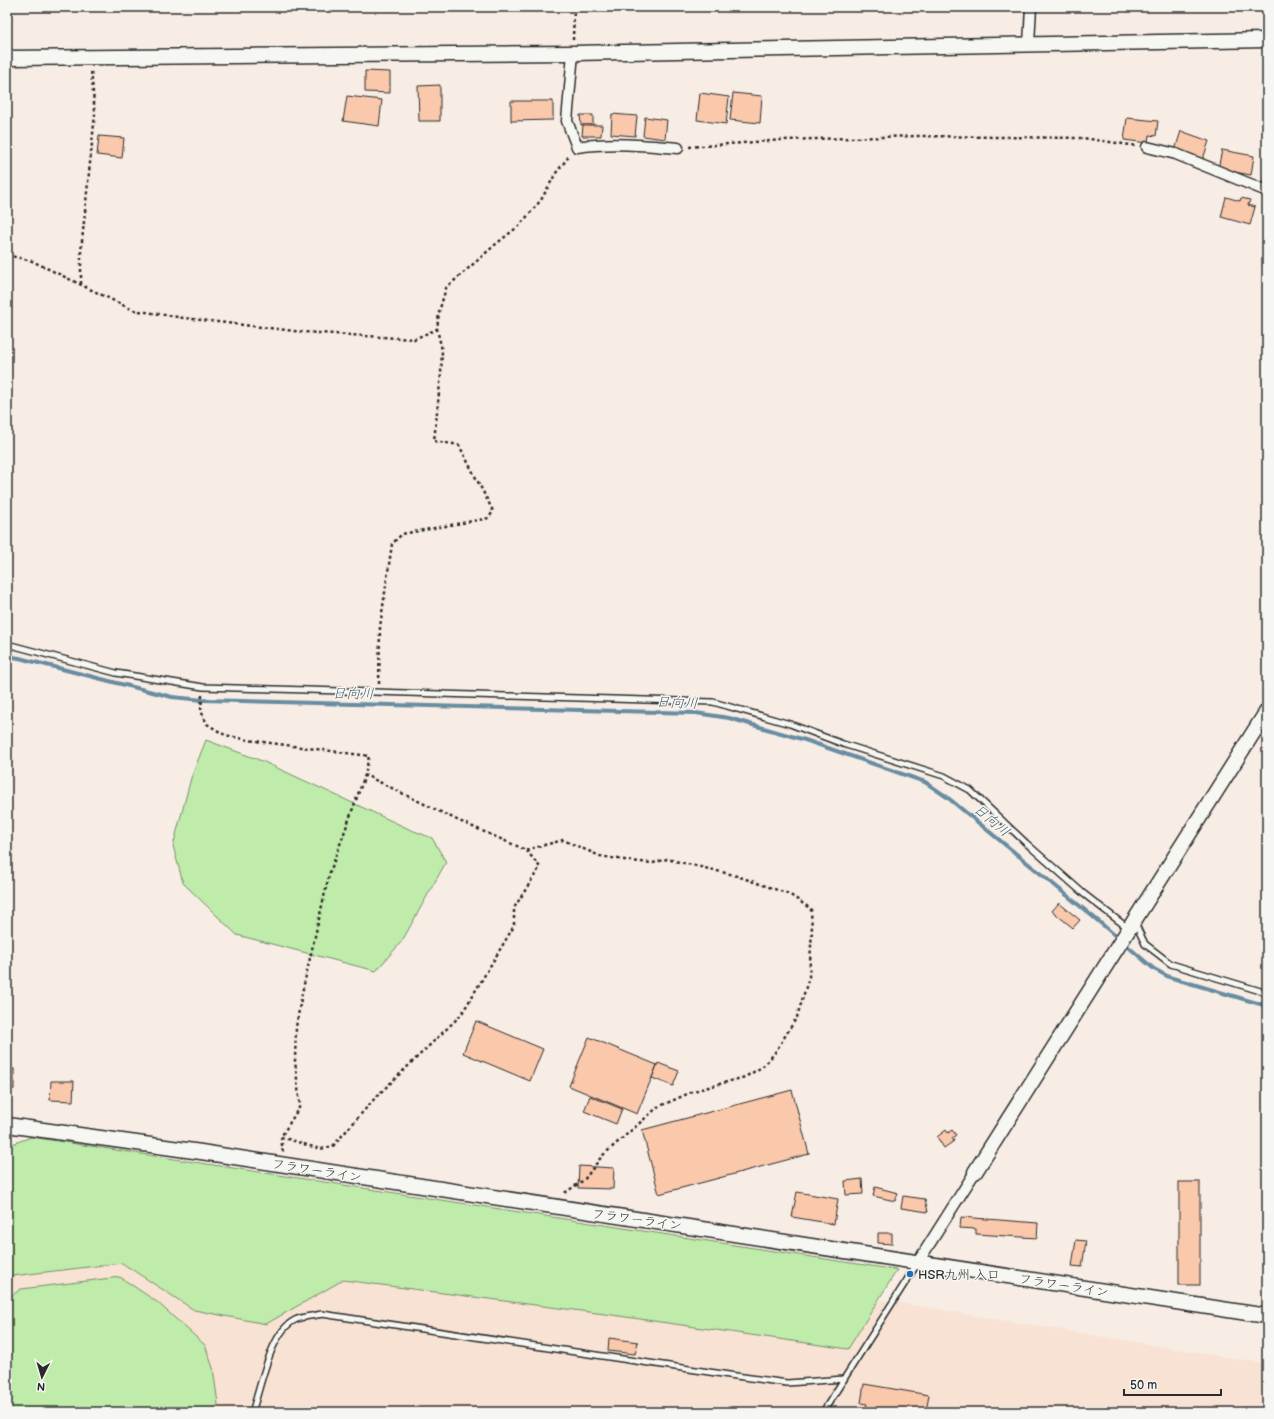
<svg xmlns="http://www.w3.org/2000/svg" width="1274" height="1419" font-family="'Balsamiq Sans','Klee One',sans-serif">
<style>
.built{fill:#f8e2d3}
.green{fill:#bfecaa;stroke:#758c6a}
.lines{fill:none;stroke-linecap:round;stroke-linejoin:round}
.stream{stroke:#688ca1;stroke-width:4}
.building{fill:#fac8ab;stroke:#2b2b2b}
.lane-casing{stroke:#2b2b2b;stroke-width:8}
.street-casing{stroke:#2b2b2b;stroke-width:13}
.secondary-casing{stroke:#2b2b2b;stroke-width:17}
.path{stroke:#2b2b2b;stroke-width:2.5;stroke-dasharray:3 3;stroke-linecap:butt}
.lane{stroke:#f6f6f2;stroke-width:5}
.street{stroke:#f6f6f2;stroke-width:10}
.secondary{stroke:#f6f6f2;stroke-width:14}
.poi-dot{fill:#1f6fb2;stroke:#f6f6f2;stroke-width:1.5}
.labels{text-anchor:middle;stroke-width:3;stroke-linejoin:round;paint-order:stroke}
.street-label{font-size:13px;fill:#2b2b2b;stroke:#f6f6f2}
.poi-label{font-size:13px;fill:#2b2b2b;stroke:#f6f6f2;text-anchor:start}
.water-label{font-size:14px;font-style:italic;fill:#495b66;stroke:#f6f6f2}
</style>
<rect width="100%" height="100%" fill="#f7ede4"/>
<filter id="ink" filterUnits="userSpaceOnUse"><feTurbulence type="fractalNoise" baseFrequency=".025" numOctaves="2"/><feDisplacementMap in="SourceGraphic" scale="8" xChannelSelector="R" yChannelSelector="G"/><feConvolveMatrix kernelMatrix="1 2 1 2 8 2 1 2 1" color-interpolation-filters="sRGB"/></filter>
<g filter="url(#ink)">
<!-- built -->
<path class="built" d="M39 1160 1267 1364V1412H7V1183Z"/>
<!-- green -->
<g class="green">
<path d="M206 740 262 761 409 829 432 838 446 862 402 941 376 971 237 935 183 883 173 846 191 778Z"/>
<path d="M31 1137 897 1270 848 1349 612 1315 343 1280 266 1324 194 1310 122 1263 12 1276 7 1280V1146Z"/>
<path d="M120 1277 157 1302 205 1345 213 1368 218 1404 213 1412H7V1299L21 1289Z"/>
</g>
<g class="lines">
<!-- stream -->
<path class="stream" d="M7 656 19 658 172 697 203 700 696 713 729 718 805 740 925 782 947 797 1097 920 1154 969 1169 977 1267 1006"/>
</g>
<!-- building -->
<g class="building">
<path d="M365 71 390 72V93L365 92Z"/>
<path d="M440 85V121H419L418 86Z"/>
<path d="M700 93 729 97 726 124 697 120Z"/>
<path d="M733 93 762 96 760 123 730 120Z"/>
<path d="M347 96 382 100 379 126 343 121Z"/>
<path d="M511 101H553V120L511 121Z"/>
<path d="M612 114 637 116 635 136 611 134Z"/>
<path d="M580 115H593V125H581Z"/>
<path d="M645 117 667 120 665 139 643 136Z"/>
<path d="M1127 118 1158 121 1156 136 1149 135 1148 143 1124 140Z"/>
<path d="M583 125H602L601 136H582Z"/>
<path d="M1181 131 1209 141 1203 159 1175 150Z"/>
<path d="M99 136 124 138 122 158 97 155Z"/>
<path d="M1222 150 1254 156 1251 175 1218 169Z"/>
<rect x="1265" y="171" width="2" height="17"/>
<path d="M1226 197 1240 201 1241 198 1250 200 1248 205 1255 207 1250 225 1221 217Z"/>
<path d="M1059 903 1080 920 1073 928 1052 911Z"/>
<path d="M476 1021 543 1049 530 1081 463 1053Z"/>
<path d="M589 1037 657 1065 637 1114 569 1086Z"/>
<path d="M658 1063 679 1071 673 1086 652 1078Z"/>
<rect x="7" y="1069" width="7" height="20"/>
<path d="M51 1081H74L73 1101 50 1100Z"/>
<path d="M792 1090 809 1154 659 1194 642 1130Z"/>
<path d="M590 1096 622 1109 616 1124 584 1111Z"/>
<path d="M946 1130 948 1133 952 1130 956 1135 952 1138 954 1141 944 1148 937 1137Z"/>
<path d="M579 1166 614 1168 613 1189 578 1188Z"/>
<path d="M862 1179 863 1194 846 1195 845 1181Z"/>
<rect x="1179" y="1182" width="21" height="103"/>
<path d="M875 1187 898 1193 895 1201 873 1196Z"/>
<path d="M797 1192 838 1199 834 1224 792 1217Z"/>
<path d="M903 1196 925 1199 928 1212 901 1208Z"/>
<path d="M961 1217 1038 1223 1037 1238 976 1234V1229L960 1228Z"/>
<path d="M878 1233H892V1244L878 1243Z"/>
<path d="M1076 1240 1086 1241 1082 1267 1072 1266Z"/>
<path d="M609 1338 638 1342 635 1354 608 1351Z"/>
<path d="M864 1384 929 1395 926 1412H865L867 1404 861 1403Z"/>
</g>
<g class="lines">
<defs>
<g id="lane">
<path d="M7 644 116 673 203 687 713 702 790 724 843 744 944 776 970 790 1026 843 1084 894 1128 928"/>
<path d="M1135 923 1145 944 1171 964 1267 993"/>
<path d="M252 1412C261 1387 270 1332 295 1320 303 1316 314 1316 322 1314L736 1376 787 1383 844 1379"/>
<path d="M823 1412 917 1264"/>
</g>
<g id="street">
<path d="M1029 44 1031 7"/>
<path d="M573 53 567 121 577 147C610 142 644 145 678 148"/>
<path d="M1147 147 1176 154 1267 191"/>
<path d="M918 1262 975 1172"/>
</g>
<g id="secondary">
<path d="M7 58 573 53 1267 40"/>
<path d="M7 1125 201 1152 1267 1316"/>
<path d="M975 1172 1267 711"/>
</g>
</defs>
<!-- lane casing -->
<use href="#lane" class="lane-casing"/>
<!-- street casing -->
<use href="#street" class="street-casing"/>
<!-- secondary casing -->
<use href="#secondary" class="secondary-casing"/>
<!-- path -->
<g class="path">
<path d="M573 40 574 7"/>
<path d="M689 147 782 140 916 136 1083 138 1137 146"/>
<path d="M7 255 32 261 133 310 184 318 303 332 414 339 437 329 439 312 446 288 496 244 520 225 541 200 556 173 570 155"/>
<path d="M81 284V251L95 114 91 70"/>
<path d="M379 684 380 627 392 544 402 534 489 518 493 511 459 445 434 441 441 374 442 350 437 329"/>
<path d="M202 695 201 711 207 724 225 735 248 740 369 756 365 775 329 875 302 993 296 1027 295 1061 300 1106 281 1137 283 1153"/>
<path d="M526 850 563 840 600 856 630 861 653 863 667 859 734 875 789 894 811 909 812 931 809 977 797 1017 774 1054 762 1067 745 1077 694 1091 658 1107 602 1156 584 1180 563 1194"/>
<path d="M281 1137 320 1149 333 1146 376 1097 461 1015 514 926V908L540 867 526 850 457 820 365 775"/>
</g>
<!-- lane -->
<use href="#lane" class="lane"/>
<!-- street -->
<use href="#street" class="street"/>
<!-- secondary -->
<use href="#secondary" class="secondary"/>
</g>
</g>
<!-- markers -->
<circle class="poi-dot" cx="910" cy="1274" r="4"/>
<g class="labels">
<!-- street labels -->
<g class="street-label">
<text transform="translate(317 1170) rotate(9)" y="5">フラワーライン</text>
<text transform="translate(637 1219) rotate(8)" y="5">フラワーライン</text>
<text transform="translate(1064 1285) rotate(9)" y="5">フラワーライン</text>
</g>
<!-- poi labels -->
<g class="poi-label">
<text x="918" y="1279">HSR九州 入口</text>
</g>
<!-- water labels -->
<g class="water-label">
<text transform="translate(353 693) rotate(1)" y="5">日向川</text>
<text transform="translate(677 702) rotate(3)" y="5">日向川</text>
<text transform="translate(992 820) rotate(40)" y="5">日向川</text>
</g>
</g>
<!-- margin -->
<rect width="1274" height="1419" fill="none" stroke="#f6f6f2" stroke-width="24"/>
<rect x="12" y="12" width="1250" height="1395" fill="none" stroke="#2b2b2b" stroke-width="1.5" filter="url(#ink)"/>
<!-- north arrow -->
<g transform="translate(42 1377) rotate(185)" stroke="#f6f6f2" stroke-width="3" paint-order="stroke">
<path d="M0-3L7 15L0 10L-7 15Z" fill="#2b2b2b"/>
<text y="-6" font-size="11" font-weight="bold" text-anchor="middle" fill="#2b2b2b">N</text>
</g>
<!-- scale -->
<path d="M1124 1389v6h97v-6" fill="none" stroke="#2b2b2b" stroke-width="2"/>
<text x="1130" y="1389" font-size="12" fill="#2b2b2b" stroke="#f6f6f2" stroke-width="3" paint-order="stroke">50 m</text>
</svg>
